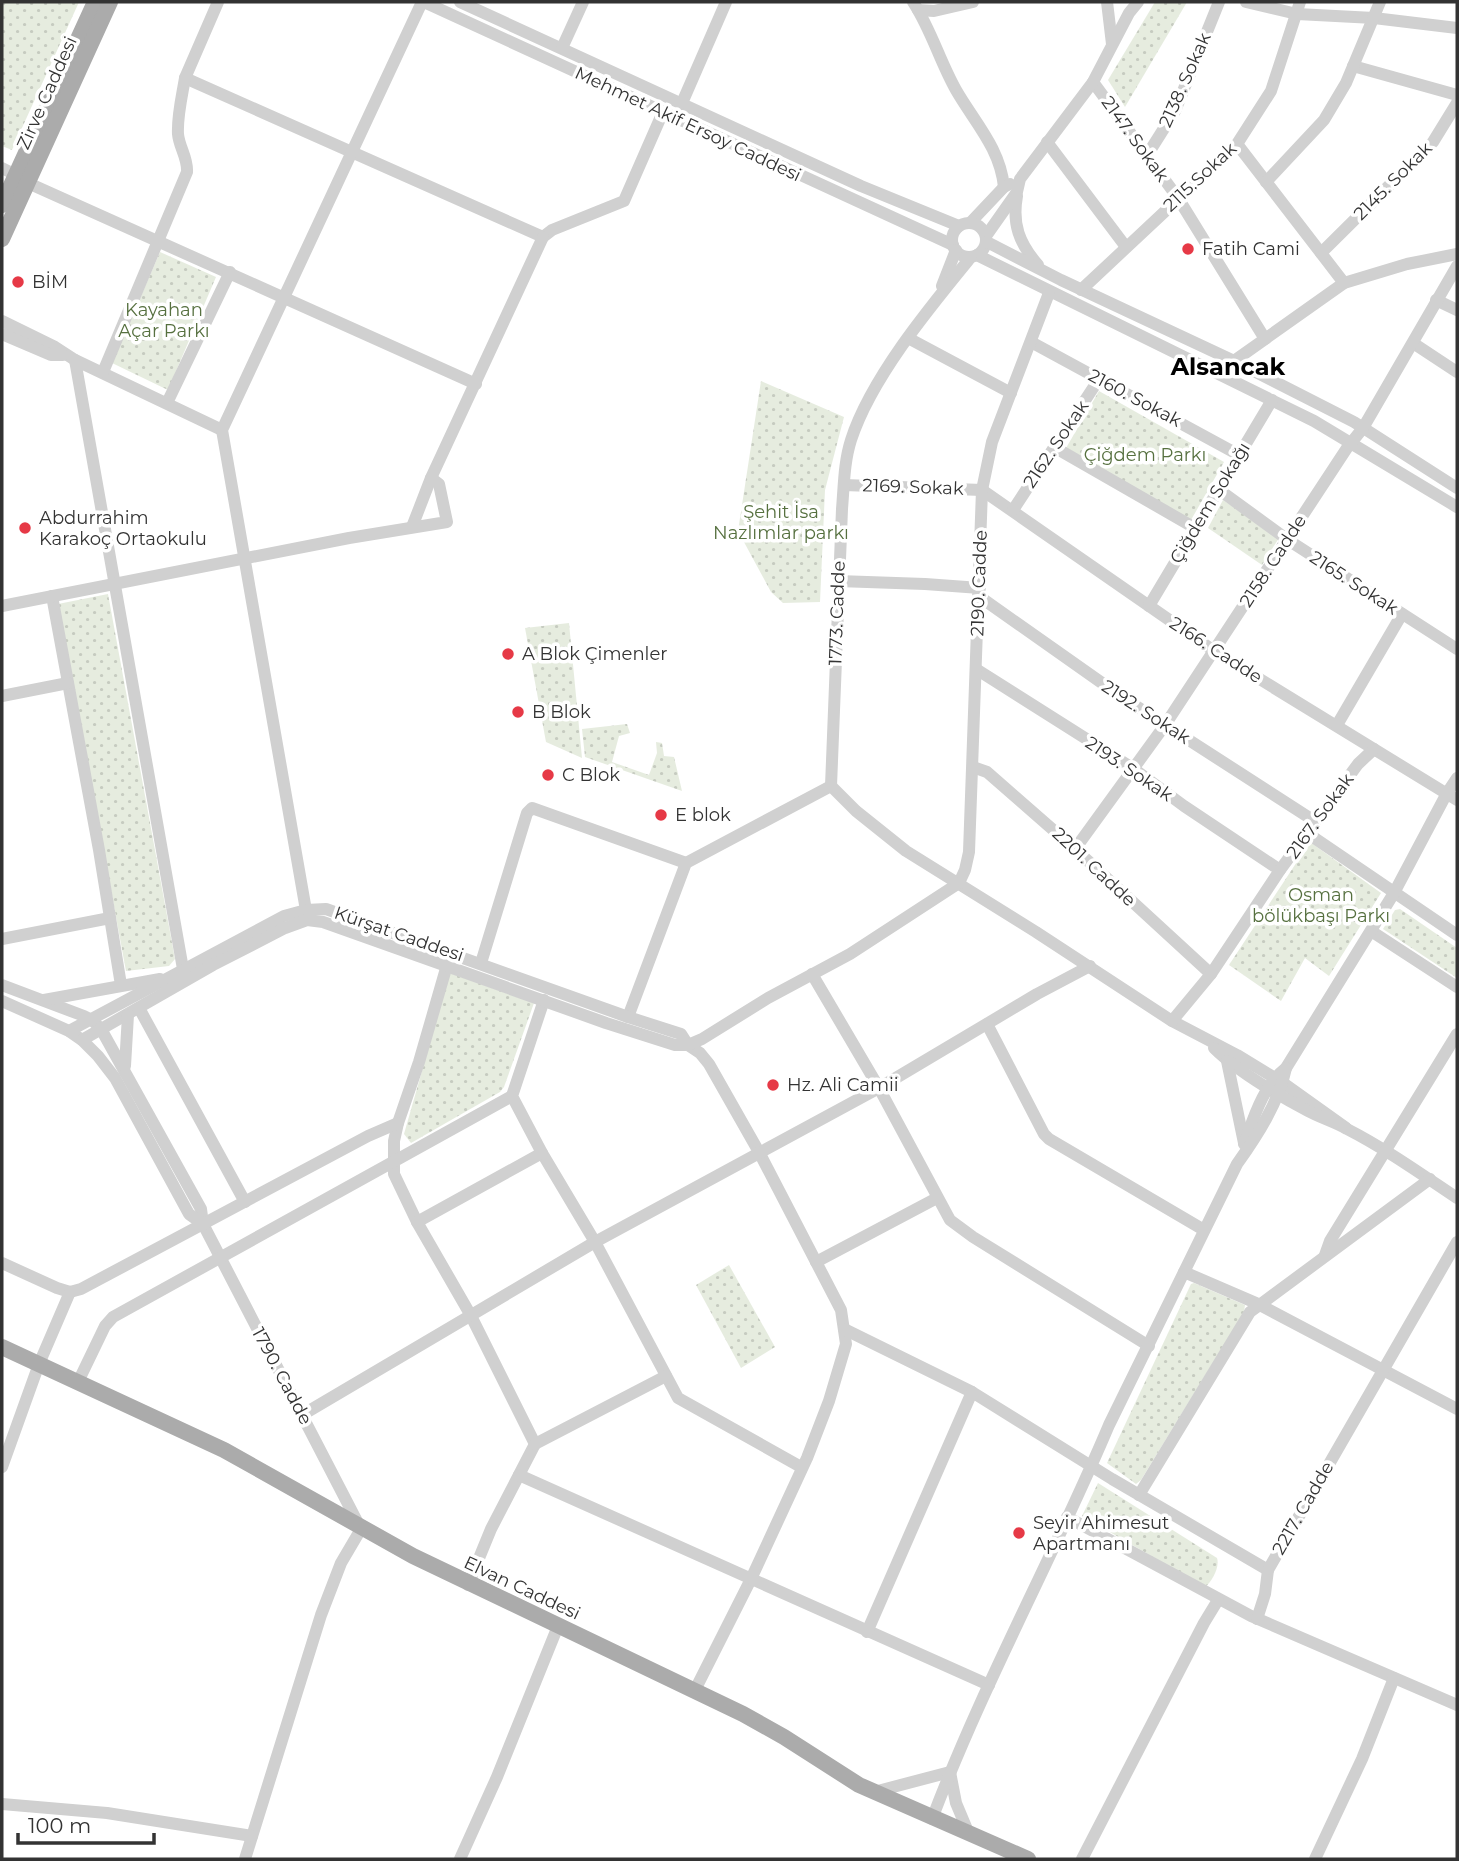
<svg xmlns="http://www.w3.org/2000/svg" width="1459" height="1861" font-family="Montserrat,sans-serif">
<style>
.green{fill:url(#green-dots)}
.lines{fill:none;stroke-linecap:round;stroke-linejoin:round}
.minor{stroke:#d0d0d0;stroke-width:12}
.major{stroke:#ababab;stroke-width:16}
.poi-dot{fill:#e63946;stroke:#fff;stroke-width:2.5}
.labels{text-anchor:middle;stroke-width:7;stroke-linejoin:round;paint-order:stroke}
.street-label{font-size:18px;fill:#333;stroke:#fff}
.poi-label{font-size:18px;fill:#333;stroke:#fff;text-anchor:start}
.park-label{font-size:18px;fill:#56703f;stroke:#fff}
.district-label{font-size:24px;font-weight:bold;fill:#000;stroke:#fff}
</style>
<defs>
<pattern id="green-dots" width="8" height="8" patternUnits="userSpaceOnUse" patternTransform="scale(1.75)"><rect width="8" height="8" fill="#e6ecdf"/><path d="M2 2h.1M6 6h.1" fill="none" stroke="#c6cbc0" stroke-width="1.8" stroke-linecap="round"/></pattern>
</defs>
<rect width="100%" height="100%" fill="#fff"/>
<!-- green -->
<g class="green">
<path d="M2 2H79L12 150 2 146Z"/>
<path d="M1155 2H1187L1125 107 1108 80Z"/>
<path d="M160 252 216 277 168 390 112 363Z"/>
<path d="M761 381 844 417 825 490 820 602 783 603 771 592 738 531Z"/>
<path d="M1099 391 1224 462 1191 520 1066 448Z"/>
<path d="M1223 500 1279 538 1262 565 1208 528Z"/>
<path d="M108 594 175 959 169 966 126 971 58 604Z"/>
<path d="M569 623 582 758 546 742 525 628Z"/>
<path d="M627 724 630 733 619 736 612 762 649 775 657 753 656 742 662 743 664 756 674 757 682 791 585 757 582 729Z"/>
<path d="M1310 842 1381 893 1329 976 1305 958 1281 1001 1229 965Z"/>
<path d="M1400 909 1457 948V978L1383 929 1395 910Z"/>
<path d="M450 973 534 1003 504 1087 500 1092 411 1143 404 1134Z"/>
<path d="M729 1265 775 1347 741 1368 696 1285Z"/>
<path d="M1194 1283 1245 1305 1244 1312 1141 1480 1136 1484 1107 1463 1191 1284Z"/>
<path d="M1098 1483 1217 1558C1220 1567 1212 1582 1205 1587L1082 1516Z"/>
</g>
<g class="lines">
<!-- minor -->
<g class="minor">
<path d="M218 2 185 78 543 237 552 230 624 201 663 112"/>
<path d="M424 2 953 245"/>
<path d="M460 2 861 186 959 226"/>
<path d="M913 2C931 29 940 62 956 90 975 123 1000 148 1004 187"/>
<path d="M1107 2 1112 44"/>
<path d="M1246 2 1297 14 1374 18 1457 28"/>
<path d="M918 10 934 11 973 2"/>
<path d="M562 48 583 2"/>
<path d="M1353 66 1457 95"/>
<path d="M1093 82 1178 198 1265 339"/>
<path d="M682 103 726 2"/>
<path d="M1047 142 1126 247"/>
<path d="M1237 144 1344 283"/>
<path d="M1146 157 1175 111 1219 2"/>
<path d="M2 168 16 175"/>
<path d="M1266 182 1324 120 1346 83 1380 2"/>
<path d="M28 183 476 384"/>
<path d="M1017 196C1012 224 1019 243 1038 265"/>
<path d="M970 223 1004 187 1010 184"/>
<circle cx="969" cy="240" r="17"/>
<path d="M986 236 1017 192 1020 179 1093 82 1129 13 1138 2"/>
<path d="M987 242 1061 280 1234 361 1354 422 1457 488"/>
<path d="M1321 253 1433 142 1457 103"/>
<path d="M977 255 1314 421 1457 507"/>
<path d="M942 286 956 250"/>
<path d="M1081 290 1237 144 1271 91 1300 2"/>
<path d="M1436 300 1457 310"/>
<path d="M2 321 55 347 75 360 222 430"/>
<path d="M2 334 51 355H63"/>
<path d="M908 338 1011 393"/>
<path d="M1031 342 1239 455"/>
<path d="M1413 343 1457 372"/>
<path d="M75 360 183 969"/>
<path d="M1234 361 1344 283 1407 264 1457 254"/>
<path d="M103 372 187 172C188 158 179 147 178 134 177 116 182 96 185 78"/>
<path d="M167 403 230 272"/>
<path d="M1054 447 1195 528"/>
<path d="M844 485 982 490 1214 651 1457 800"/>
<path d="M1218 489 1288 540 1457 649"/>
<path d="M1013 510 1099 379"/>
<path d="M412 527 431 478 543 237"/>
<path d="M838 581 925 584 980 588"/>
<path d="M52 596 99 850 121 985"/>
<path d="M980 597 1119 695 1316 822"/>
<path d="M2 606 349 538 447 522 439 484 431 478"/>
<path d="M1149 606 1272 400"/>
<path d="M976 669 1134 769 1184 806 1280 870"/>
<path d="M2 696 68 683"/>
<path d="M1337 725 1402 614"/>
<path d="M973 767 987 772 1075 849 1211 974"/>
<path d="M831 786 842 509C844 485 844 462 851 440 871 378 930 307 971 257"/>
<path d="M1307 833 1457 935"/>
<path d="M1075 849 1165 725 1347 448 1363 428 1457 266"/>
<path d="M959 883 965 870 969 852 982 490 992 442 1049 293"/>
<path d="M307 916 222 430 422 2"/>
<path d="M1371 931 1457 987"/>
<path d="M2 939 110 918"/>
<path d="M481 963 527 813 532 808 686 863"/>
<path d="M447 965 419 1062 398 1123 394 1141V1174L417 1222 470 1314 535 1444 491 1529 468 1585"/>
<path d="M812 974 879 1088 950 1220 973 1237 1149 1346"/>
<path d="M2 985 84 1016 92 1020 101 1029 201 1209 203 1224 361 1529 341 1563 321 1615 245 1859"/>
<path d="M44 1000 160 979"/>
<path d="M544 1000 512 1096 542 1153 595 1242 678 1398 801 1467"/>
<path d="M2 1001 69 1031 82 1040 98 1056 115 1078 189 1214 203 1224"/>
<path d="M139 1008 245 1202"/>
<path d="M628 1017 686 863 831 786 856 811 906 851 1036 932 1172 1021 1237 1055 1283 1083 1346 1128"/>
<path d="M1172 1021 1211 974 1280 870 1358 764 1374 749"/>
<path d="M987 1024 1044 1134 1049 1139 1204 1230"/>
<path d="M69 1031 284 916 306 910 326 909 628 1017 681 1034 688 1045 700 1053 709 1064 759 1152 841 1310 846 1344 829 1401 807 1458 751 1579 695 1690"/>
<path d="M82 1040 213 965 285 928 307 920 323 922 606 1023 675 1045H688L702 1039 768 998 850 954 959 883"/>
<path d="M1214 1048C1238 1072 1278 1095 1308 1111 1321 1118 1335 1122 1347 1129 1386 1149 1421 1174 1457 1198"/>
<path d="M1227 1061 1244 1143"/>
<path d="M125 1066 128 1015"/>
<path d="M1244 1144C1254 1117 1263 1086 1286 1068L1394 893 1447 793 1457 778"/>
<path d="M417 1222 542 1153"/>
<path d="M1325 1255 1330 1241 1457 1034"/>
<path d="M816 1262 937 1198"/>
<path d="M2 1263 57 1288 70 1292 81 1289 368 1136 398 1123"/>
<path d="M1184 1272 1256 1303 1457 1409"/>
<path d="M844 1329 972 1392 1112 1479 1268 1570 1457 1242"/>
<path d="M78 1382 105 1326 113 1317 512 1096"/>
<path d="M302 1415 595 1242 879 1088 1037 994 1090 966"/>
<path d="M535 1444 666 1376"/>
<path d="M2 1467 39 1364 70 1292"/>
<path d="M519 1475 989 1685"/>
<path d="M1139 1495 1250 1312 1430 1179"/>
<path d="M1067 1517 1251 1616 1457 1705"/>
<path d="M1257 1619 1265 1594 1268 1570"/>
<path d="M867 1632 972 1392"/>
<path d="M874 1792 950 1772 956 1803 969 1834"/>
<path d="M2 1804 107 1813 252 1836"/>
<path d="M932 1819C983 1684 1053 1558 1109 1425L1237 1164C1257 1136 1279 1102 1286 1068"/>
<path d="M460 1859 497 1777 558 1626"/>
<path d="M1082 1859 1204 1623 1218 1600"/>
<path d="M1315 1859 1362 1759 1394 1678"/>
</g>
<!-- major -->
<g class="major">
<path d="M2 205 95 2"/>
<path d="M2 239 110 2"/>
<path d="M2 1347 224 1450 413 1556 743 1714 784 1737 859 1785 1028 1859"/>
</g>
</g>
<!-- markers -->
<g class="poi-dot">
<circle cx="1188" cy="249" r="7"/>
<circle cx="18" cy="282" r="7"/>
<circle cx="25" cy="528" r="7"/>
<circle cx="508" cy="654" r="7"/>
<circle cx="518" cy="712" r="7"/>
<circle cx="548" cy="775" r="7"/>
<circle cx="661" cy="815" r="7"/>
<circle cx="773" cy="1085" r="7"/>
<circle cx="1019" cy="1533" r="7"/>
</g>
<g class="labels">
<!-- street labels -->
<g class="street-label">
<text transform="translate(1185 80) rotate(-66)" y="6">2138. Sokak</text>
<text transform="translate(47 93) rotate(-66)" y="6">Zirve Caddesi</text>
<text transform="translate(688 124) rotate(25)" y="6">Mehmet Akif Ersoy Caddesi</text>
<text transform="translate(1135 139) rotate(54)" y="6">2147. Sokak</text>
<text transform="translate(1200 177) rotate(-43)" y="6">2115.Sokak</text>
<text transform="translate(1393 181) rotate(-45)" y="6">2145. Sokak</text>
<text transform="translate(1135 398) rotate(28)" y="6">2160. Sokak</text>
<text transform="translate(1056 444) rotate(-56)" y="6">2162. Sokak</text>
<text transform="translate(913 487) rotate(2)" y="6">2169. Sokak</text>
<text transform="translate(1210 503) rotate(-59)" y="6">Çiğdem Sokağı</text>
<text transform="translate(1273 561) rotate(-57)" y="6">2158. Cadde</text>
<text transform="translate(979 583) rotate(-88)" y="6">2190. Cadde</text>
<text transform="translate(1354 583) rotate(33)" y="6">2165. Sokak</text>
<text transform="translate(837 613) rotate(-88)" y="6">1773. Cadde</text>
<text transform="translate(1216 650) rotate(33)" y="6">2166. Cadde</text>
<text transform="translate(1146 712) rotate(33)" y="6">2192. Sokak</text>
<text transform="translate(1129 769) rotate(34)" y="6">2193. Sokak</text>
<text transform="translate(1320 816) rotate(-54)" y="6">2167. Sokak</text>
<text transform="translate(1094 867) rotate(43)" y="6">2201. Cadde</text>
<text transform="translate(399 934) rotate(19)" y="6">Kürşat Caddesi</text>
<text transform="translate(282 1376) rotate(62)" y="6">1790. Cadde</text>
<text transform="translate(1303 1508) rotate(-60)" y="6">2217. Cadde</text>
<text transform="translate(522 1588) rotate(25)" y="6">Elvan Caddesi</text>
</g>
<!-- poi labels -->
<g class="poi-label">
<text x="1202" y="255">Fatih Cami</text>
<text x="32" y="288">BİM</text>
<text x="39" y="524">Abdurrahim<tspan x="39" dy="21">Karakoç Ortaokulu</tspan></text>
<text x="522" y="660">A Blok Çimenler</text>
<text x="532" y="718">B Blok</text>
<text x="562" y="781">C Blok</text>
<text x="675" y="821">E blok</text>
<text x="787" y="1091">Hz. Ali Camii</text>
<text x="1033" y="1529">Seyir Ahimesut<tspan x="1033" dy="21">Apartmanı</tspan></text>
</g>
<!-- park labels -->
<g class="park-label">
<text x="164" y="316">Kayahan<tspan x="164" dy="21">Açar Parkı</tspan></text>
<text x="1145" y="461">Çiğdem Parkı</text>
<text x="781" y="518">Şehit İsa<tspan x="781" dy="21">Nazlımlar parkı</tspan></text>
<text x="1321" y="901">Osman<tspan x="1321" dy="21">bölükbaşı Parkı</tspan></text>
</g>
<!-- district labels -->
<g class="district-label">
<text x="1228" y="375">Alsancak</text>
</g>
</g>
<!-- border -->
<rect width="1459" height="1861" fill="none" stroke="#333333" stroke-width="7"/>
<!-- scale -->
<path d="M18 1833v10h136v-10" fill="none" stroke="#333333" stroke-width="3.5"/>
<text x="28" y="1833" font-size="21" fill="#333333" stroke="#ffffff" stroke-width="5" paint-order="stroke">100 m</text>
</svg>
